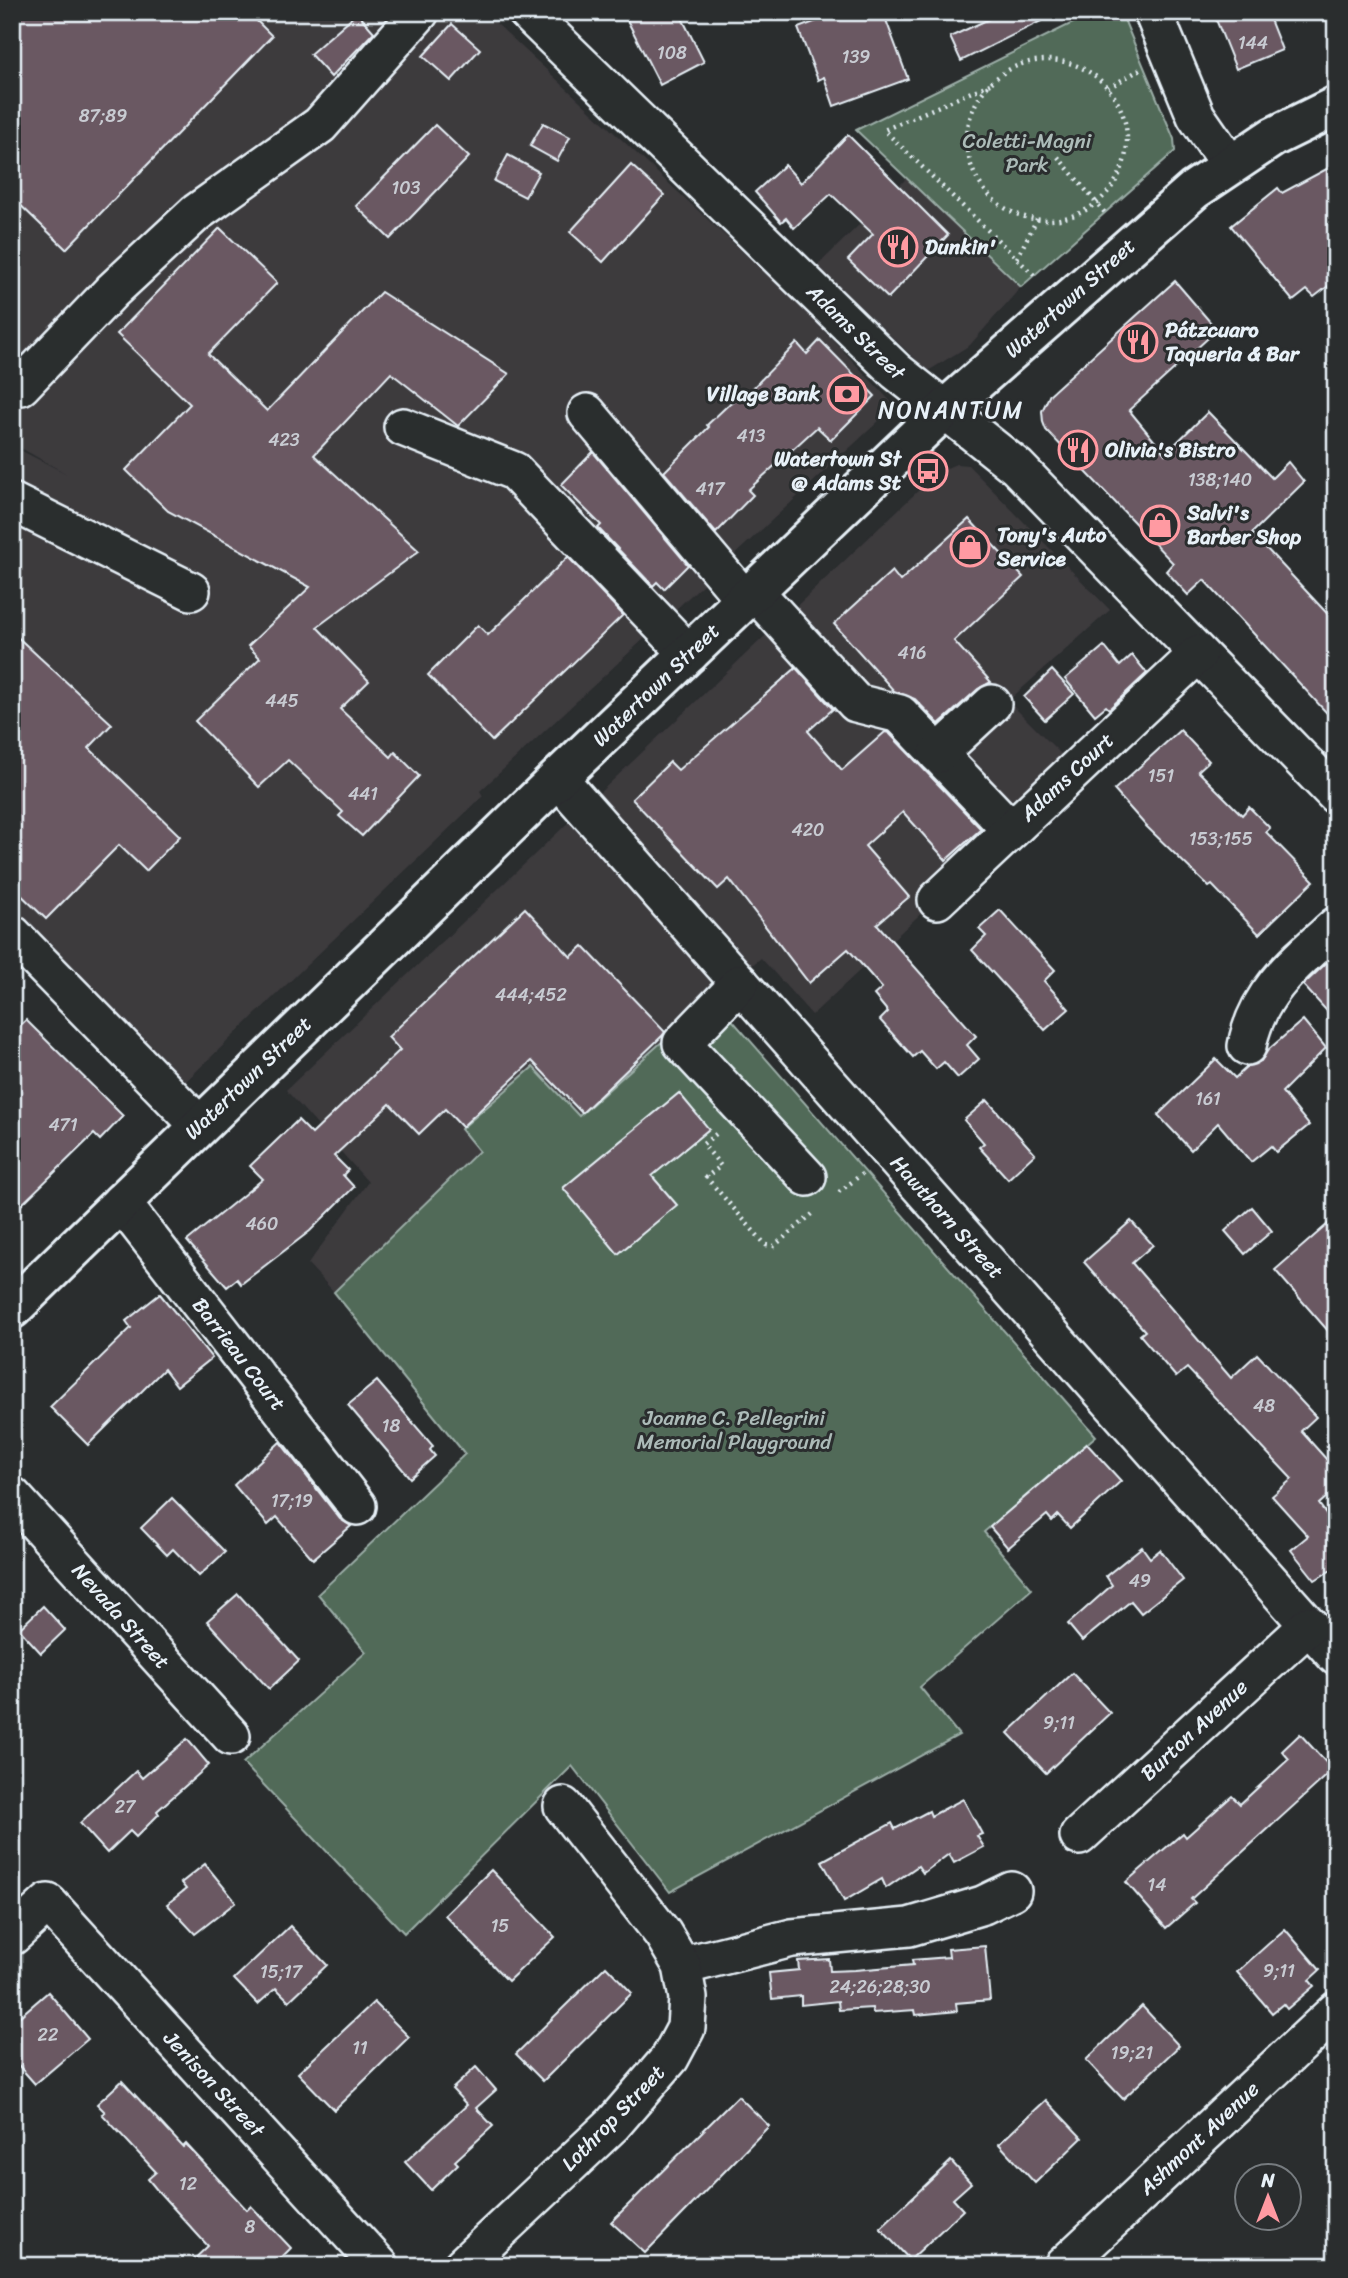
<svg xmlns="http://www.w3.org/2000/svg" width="1348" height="2278" font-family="Sriracha,sans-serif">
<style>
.built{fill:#3d3a3e}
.green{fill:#516a58;stroke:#9caea8;stroke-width:2}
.building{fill:#6a5962;stroke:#e8f1f8;stroke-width:2}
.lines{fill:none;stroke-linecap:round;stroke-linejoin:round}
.minor-casing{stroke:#e8f1f8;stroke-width:42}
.major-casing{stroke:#e8f1f8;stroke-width:44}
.path{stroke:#e8f1f8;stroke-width:4.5;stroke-dasharray:2 5;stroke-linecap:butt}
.minor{stroke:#2a2d2e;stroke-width:37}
.major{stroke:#2a2d2e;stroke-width:38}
.labels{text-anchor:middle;stroke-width:6;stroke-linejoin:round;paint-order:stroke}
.number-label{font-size:18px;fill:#c8cbd2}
.park-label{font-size:21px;fill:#acbbb8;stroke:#2a2d2e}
.poi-label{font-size:21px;font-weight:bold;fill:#e8f1f8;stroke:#2a2d2e;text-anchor:start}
.street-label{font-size:21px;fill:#e8f1f8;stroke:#2a2d2e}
.quarter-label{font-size:24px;letter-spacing:2px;fill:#e8f1f8;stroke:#2a2d2e}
</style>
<rect width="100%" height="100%" fill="#2a2d2e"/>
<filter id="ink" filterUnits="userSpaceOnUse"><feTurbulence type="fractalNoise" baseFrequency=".0143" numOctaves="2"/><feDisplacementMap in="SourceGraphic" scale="14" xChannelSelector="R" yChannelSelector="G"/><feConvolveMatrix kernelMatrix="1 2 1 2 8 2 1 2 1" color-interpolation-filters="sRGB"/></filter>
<g filter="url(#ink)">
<!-- built -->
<g class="built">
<path d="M12 12H484L802 307 895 406 480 791 483 796 183 1084 37 931 12 912V446L67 474 12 443Z"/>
<path d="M907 178 1021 287 970 345 928 371 817 266Z"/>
<path d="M956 464 968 465 1110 610 1008 701 1076 769 812 1015 761 958 712 997 578 1116 533 1068 461 1130 480 1150 334 1292 308 1264 368 1182 286 1090 938 472Z"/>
</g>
<!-- green -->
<g class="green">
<path d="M1095 12H1121L1174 139 1175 151 1021 287 856 130Z"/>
<path d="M712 997 1096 1436 984 1532 1032 1589 920 1687 959 1735 670 1892 572 1766 404 1933 243 1763 366 1652 318 1594 465 1454 334 1292 479 1151 461 1129 533 1067 579 1116Z"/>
</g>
<!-- building -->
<g class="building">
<path d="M12 12H248L272 36 66 249 12 197Z"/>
<path d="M623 12H679L704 62 660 85Z"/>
<path d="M841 12H883L908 79 834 106 824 77 818 80 798 28Z"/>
<path d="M1004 12H1059L961 61 950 37Z"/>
<path d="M1213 12H1267L1282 50 1236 69Z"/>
<path d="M357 13 374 32 331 77 310 54Z"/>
<path d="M452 24 480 49 451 81 423 56Z"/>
<path d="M543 123 570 137 557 161 530 146Z"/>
<path d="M435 125 469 157 390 239 356 206Z"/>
<path d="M848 135 948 235 888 298 848 260 873 234 831 194 794 228 786 218 781 222 755 192 785 165 801 183Z"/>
<path d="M508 155 539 172 525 197 494 181Z"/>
<path d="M1336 164V280L1314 297 1307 290 1293 301 1231 226 1278 188 1282 193Z"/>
<path d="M631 165 664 195 603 262 570 232Z"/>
<path d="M220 228 277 283 208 354 267 411 381 292 509 374 458 426 391 373 314 455 419 551 317 627 369 681 340 709 391 757 395 752 419 776 362 836 339 816 343 812 288 760 259 787 195 721 260 658 248 646 310 587 168 511 126 470 190 404 117 334Z"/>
<path d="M1175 281 1217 330 1129 410 1165 454 1208 412 1272 478 1288 462 1304 482 1252 533 1336 623V723L1204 580 1188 595 1166 571 1173 563 1046 430 1043 422 1042 411 1050 394Z"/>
<path d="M820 340 875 396 831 440 817 427 748 490 753 495 716 533 664 472 709 427 707 425 743 391 746 395 797 343 807 354Z"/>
<path d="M593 452 688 565 664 589 657 582 653 586 598 528 601 525 561 485Z"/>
<path d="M969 519 1023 577 954 641 991 682 978 689 939 724 915 699 894 691 834 624 892 571 900 581Z"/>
<path d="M568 557 623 615 492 741 428 675 478 625 488 635Z"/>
<path d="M12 632 112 724 89 748 180 836 146 871 119 845 46 919 12 886Z"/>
<path d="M1104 646 1120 666 1132 655 1147 673 1109 709 1106 706 1095 715 1065 679Z"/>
<path d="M796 668 833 709 808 731 842 770 885 732 889 733 981 829 946 860 903 812 865 846 909 897 877 924 976 1036 967 1045 979 1059 958 1078 944 1062 936 1069 920 1051 913 1057 880 1020 888 1012 874 995 882 988 848 949 809 983 729 879 718 889 632 799 670 762 678 770Z"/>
<path d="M1052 670 1074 694 1045 720 1024 697Z"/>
<path d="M1180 730 1209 761 1198 771 1242 815 1249 807 1270 828 1266 832 1314 881 1259 934 1212 885 1209 887 1146 826 1114 790Z"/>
<path d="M525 908 571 957 583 946 665 1032 662 1036 582 1113 532 1061 462 1127 445 1109 419 1134 390 1104 334 1156 348 1170 343 1175 354 1187 310 1231 241 1284 237 1279 227 1287 187 1241 263 1179 250 1166 298 1120 312 1134 400 1050 388 1037Z"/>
<path d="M1000 910 1055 970 1044 981 1069 1009 1045 1030 972 950 986 936 979 929Z"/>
<path d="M1336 954V1021L1303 985Z"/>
<path d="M26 1020 123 1116 100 1140 94 1134 12 1214V1033Z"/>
<path d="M1303 1020 1326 1048 1282 1092 1309 1125 1276 1152 1271 1146 1251 1162 1218 1123 1191 1150 1158 1115 1216 1059 1235 1078 1248 1066 1261 1061 1268 1050Z"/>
<path d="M679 1093 709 1129 652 1176 677 1205 618 1254 563 1188Z"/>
<path d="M987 1100 1035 1154 1008 1179 979 1147 984 1143 964 1120Z"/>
<path d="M1252 1207 1272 1231 1245 1254 1225 1231Z"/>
<path d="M1336 1217V1340L1275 1270Z"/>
<path d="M1131 1221 1153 1245 1132 1263 1231 1378 1257 1354 1316 1417 1301 1431 1336 1470V1489L1319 1504 1330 1519 1336 1514V1567L1315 1580 1291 1550 1308 1536 1272 1496 1292 1479 1187 1368 1176 1377 1140 1335 1145 1331 1084 1262Z"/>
<path d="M160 1294 212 1358 177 1386 164 1369 88 1445 50 1407 131 1328 126 1321Z"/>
<path d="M377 1381 433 1446 430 1450 435 1456 410 1478 348 1405Z"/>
<path d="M280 1442 340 1519 351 1526 313 1559 277 1517 268 1525 234 1485Z"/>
<path d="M1087 1444 1121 1481 1070 1528 1058 1515 1052 1521 1047 1515 1008 1548 990 1527Z"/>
<path d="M172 1498 225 1552 199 1576 173 1549 167 1555 141 1528Z"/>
<path d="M1142 1547 1150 1558 1160 1550 1183 1580 1141 1613 1131 1601 1082 1641 1068 1624 1112 1585 1106 1576Z"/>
<path d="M238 1594 299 1661 269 1689 207 1621Z"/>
<path d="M43 1606 65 1630 41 1653 19 1629Z"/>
<path d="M1072 1673 1110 1713 1046 1773 1008 1733Z"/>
<path d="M1300 1734 1333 1770 1191 1899 1195 1903 1166 1928 1126 1882 1183 1833 1186 1837 1232 1796 1240 1804 1289 1759 1282 1751Z"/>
<path d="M187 1739 209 1765 157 1811 159 1814 136 1837 130 1831 107 1853 80 1823 136 1771 142 1778Z"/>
<path d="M963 1799 982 1834 977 1836 984 1847 954 1863 949 1854 923 1873 918 1866 886 1888 882 1879 844 1901 822 1861 892 1823 895 1829 929 1811 931 1816Z"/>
<path d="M205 1864 236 1902 195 1934 167 1904 186 1889 181 1883Z"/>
<path d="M491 1870 555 1937 508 1981 445 1915Z"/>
<path d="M290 1926 327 1965 289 2001 276 1988 258 2004 234 1979Z"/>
<path d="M1285 1929 1320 1970 1309 1980 1314 1986 1287 2009 1283 2004 1272 2013 1237 1972Z"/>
<path d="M985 1946 990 2000 956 2003 957 2011 916 2015 915 2010 873 2013 872 2008 839 2010 838 2001 801 2005V1996L772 1999 769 1973 799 1970 798 1961 829 1959 830 1971 855 1970 913 1965 912 1960 949 1957 948 1949Z"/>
<path d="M606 1966 632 1993 543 2081 516 2054Z"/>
<path d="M48 1992 88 2039 35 2084 12 2058V2023Z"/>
<path d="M374 2002 409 2037 334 2110 298 2073Z"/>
<path d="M1142 2006 1179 2046 1123 2099 1086 2060Z"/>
<path d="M476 2067 496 2090 476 2108 493 2126 455 2161 458 2164 431 2190 405 2162 467 2105 452 2089Z"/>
<path d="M122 2081 183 2147 186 2144 247 2210 251 2206 291 2248 273 2266H187L208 2246 157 2190 148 2179 156 2172 102 2114 105 2112 97 2104Z"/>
<path d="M738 2096 769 2126 645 2253 611 2222Z"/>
<path d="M1046 2100 1082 2138 1035 2183 999 2144Z"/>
<path d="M951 2161 971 2183 953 2199 963 2210 910 2260 880 2228Z"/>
</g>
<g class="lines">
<defs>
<g id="minor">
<path d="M527 12 896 371 1017 467 1336 795"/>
<path d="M1153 12 1196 116 1230 165"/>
<path d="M21 386 112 291 196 213 320 125 420 12"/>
<path d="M587 413 745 600"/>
<path d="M403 427 514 471 689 654"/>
<path d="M12 502 191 591"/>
<path d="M754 591 856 703 900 714 1011 830"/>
<path d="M938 754 992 704"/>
<path d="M558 778 1336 1656"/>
<path d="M937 900 1198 654"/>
<path d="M12 934 199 1125"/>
<path d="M740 983 682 1043 807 1177"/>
<path d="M1247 1046C1257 992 1297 961 1336 926"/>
<path d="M121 1202 357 1506"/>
<path d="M12 1496 231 1736"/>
<path d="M1079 1836 1309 1625"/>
<path d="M12 1936 48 1903 380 2266"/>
<path d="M682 1966 792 1938 909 1927 983 1905 1012 1891"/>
<path d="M462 2266 613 2124 670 2058 686 2028 688 1998 682 1966 663 1934 563 1806"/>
<path d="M1063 2266 1336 2011"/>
</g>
<path id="major" d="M12 1309 558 778 944 410 1194 190 1273 137 1336 106"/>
</defs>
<!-- minor casing -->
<use href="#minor" class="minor-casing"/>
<!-- major casing -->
<use href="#major" class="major-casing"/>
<!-- path -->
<g class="path">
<circle cx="1047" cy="140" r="80"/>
<path d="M990 84 884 130 1034 275"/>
<path d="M1108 88 1141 69"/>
<path d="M1058 157 1105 213"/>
<path d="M1017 258 1037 219"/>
<path d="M716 1134 703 1144 721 1166 706 1177 766 1245 774 1246 816 1211"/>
<path d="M839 1192 862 1174"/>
</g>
<!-- minor -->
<use href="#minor" class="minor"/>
<!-- major -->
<use href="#major" class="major"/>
</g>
</g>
<!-- icons -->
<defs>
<symbol id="restaurant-ring" viewBox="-11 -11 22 22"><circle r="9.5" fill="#2a2d2e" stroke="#ff9aa2" stroke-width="1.5"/><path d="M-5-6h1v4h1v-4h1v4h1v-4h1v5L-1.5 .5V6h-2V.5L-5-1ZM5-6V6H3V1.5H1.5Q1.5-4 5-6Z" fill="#ff9aa2"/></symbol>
<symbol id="bank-ring" viewBox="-11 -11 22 22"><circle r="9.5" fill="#2a2d2e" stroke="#ff9aa2" stroke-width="1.5"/><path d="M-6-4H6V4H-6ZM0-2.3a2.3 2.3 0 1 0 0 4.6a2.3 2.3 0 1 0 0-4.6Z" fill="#ff9aa2"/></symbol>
<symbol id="bus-ring" viewBox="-11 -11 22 22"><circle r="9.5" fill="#2a2d2e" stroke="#ff9aa2" stroke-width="1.5"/><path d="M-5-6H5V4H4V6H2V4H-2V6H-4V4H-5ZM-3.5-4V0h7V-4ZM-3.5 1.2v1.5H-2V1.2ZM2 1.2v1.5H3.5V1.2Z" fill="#ff9aa2"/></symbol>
<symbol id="shop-ring" viewBox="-11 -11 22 22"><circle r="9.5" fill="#2a2d2e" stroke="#ff9aa2" stroke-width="1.5"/><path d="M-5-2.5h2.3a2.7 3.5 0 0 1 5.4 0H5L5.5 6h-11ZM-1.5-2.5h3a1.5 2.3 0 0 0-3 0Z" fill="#ff9aa2"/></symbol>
</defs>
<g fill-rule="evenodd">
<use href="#restaurant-ring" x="876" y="225" width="44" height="44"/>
<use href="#restaurant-ring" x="1116" y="320" width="44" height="44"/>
<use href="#bank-ring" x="825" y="372" width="44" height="44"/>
<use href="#restaurant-ring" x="1056" y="428" width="44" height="44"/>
<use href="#bus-ring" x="906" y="449" width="44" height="44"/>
<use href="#shop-ring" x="1138" y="503" width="44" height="44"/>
<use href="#shop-ring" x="948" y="525" width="44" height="44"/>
</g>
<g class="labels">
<!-- number labels -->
<g class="number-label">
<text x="1253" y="49">144</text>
<text x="672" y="59">108</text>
<text x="856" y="63">139</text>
<text x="103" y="122">87;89</text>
<text x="406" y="194">103</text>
<text x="751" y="442">413</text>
<text x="284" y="446">423</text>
<text x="1220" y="486">138;140</text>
<text x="710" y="495">417</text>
<text x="912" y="659">416</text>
<text x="282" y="707">445</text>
<text x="1161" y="782">151</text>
<text x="363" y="800">441</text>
<text x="808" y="836">420</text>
<text x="1221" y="845">153;155</text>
<text x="531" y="1001">444;452</text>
<text x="1208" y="1105">161</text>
<text x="63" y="1131">471</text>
<text x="262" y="1230">460</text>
<text x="1264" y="1412">48</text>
<text x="391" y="1432">18</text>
<text x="292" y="1507">17;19</text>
<text x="1140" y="1587">49</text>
<text x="1059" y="1729">9;11</text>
<text x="125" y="1813">27</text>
<text x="1157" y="1891">14</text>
<text x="500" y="1932">15</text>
<text x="1279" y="1977">9;11</text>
<text x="281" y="1978">15;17</text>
<text x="880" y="1993">24;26;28;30</text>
<text x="48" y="2041">22</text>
<text x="360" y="2054">11</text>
<text x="1132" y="2059">19;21</text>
<text x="188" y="2190">12</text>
<text x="250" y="2233">8</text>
</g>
<!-- park labels -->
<g class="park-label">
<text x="1027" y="148">Coletti-Magni<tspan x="1027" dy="24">Park</tspan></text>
<text x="734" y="1425">Joanne C. Pellegrini<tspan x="734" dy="24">Memorial Playground</tspan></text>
</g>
<!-- poi labels -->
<g class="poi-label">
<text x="925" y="254">Dunkin'</text>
<text x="1165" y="337">Pátzcuaro<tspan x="1165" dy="24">Taqueria &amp; Bar</tspan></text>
<text x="820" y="401" text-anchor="end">Village Bank</text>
<text x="1105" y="457">Olivia's Bistro</text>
<text x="901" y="466" text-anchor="end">Watertown St<tspan x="901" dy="24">@ Adams St</tspan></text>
<text x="1187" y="520">Salvi's<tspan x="1187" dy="24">Barber Shop</tspan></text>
<text x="997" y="542">Tony's Auto<tspan x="997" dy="24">Service</tspan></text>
</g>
<!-- street labels -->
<g class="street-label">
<text transform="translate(1070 298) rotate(-42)" y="7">Watertown Street</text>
<text transform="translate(856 332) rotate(44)" y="7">Adams Street</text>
<text transform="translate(656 685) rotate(-44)" y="7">Watertown Street</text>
<text transform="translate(1067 777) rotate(-43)" y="7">Adams Court</text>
<text transform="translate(248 1078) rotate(-44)" y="7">Watertown Street</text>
<text transform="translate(947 1217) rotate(48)" y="7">Hawthorn Street</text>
<text transform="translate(239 1354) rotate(52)" y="7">Barrieau Court</text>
<text transform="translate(121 1616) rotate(48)" y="7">Nevada Street</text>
<text transform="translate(1194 1730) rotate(-43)" y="7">Burton Avenue</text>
<text transform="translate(214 2084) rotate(47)" y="7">Jenison Street</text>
<text transform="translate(613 2118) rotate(-46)" y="7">Lothrop Street</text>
<text transform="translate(1199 2138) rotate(-43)" y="7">Ashmont Avenue</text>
</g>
<!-- quarter labels -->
<g class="quarter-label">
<text x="951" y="418">NONANTUM</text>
</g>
</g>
<!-- margin -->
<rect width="1348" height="2278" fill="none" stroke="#2a2d2e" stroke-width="42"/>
<rect x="21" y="21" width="1306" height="2236" fill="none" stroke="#e8f1f8" stroke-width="2.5" filter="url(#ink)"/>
<!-- north arrow -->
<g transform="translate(1268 2197)"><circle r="33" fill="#2a2d2e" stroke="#767b7f" stroke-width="2"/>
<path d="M0-5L12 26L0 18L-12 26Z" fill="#ff9aa2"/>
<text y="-10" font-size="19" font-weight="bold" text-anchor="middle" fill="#e8f1f8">N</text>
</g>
</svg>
